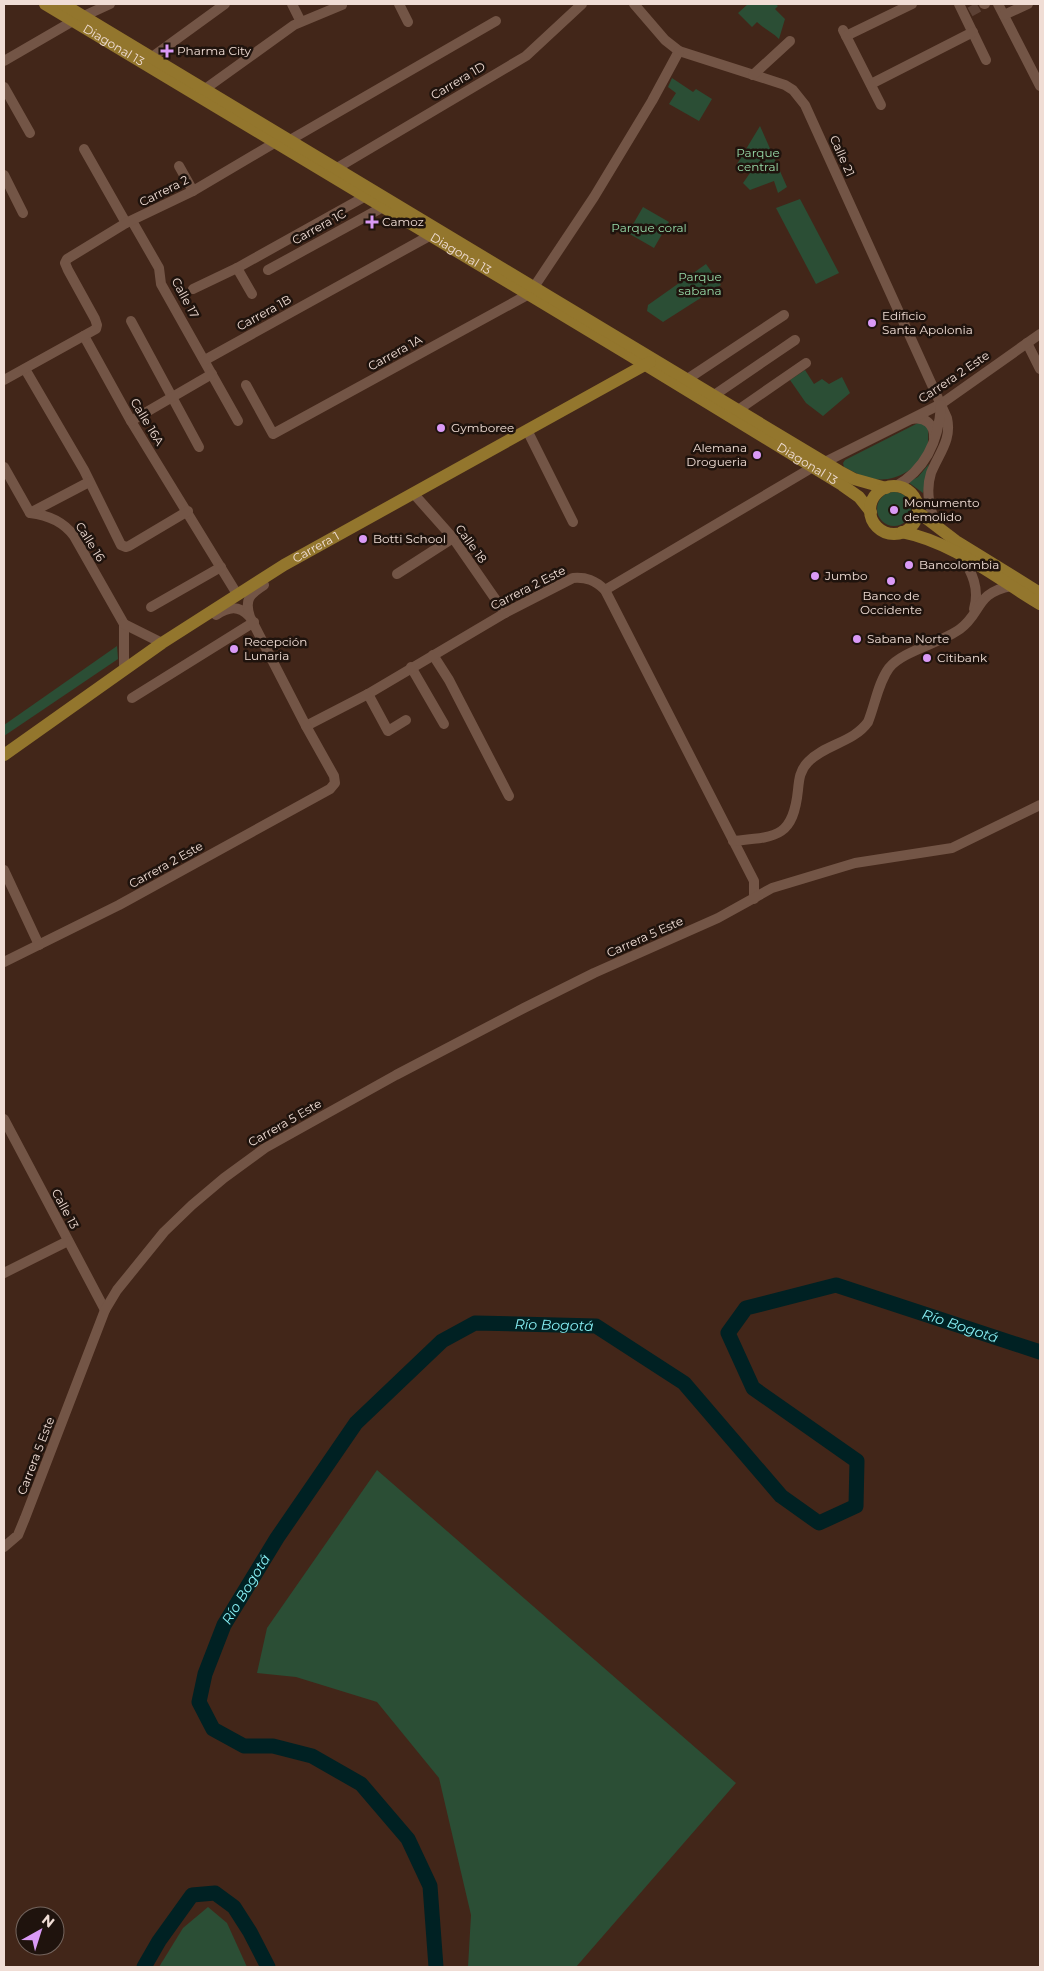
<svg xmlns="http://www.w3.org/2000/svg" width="1044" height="1971" font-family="Montserrat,sans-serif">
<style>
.green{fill:#2b4e35}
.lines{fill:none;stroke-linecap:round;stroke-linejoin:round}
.river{stroke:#002123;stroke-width:15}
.minor-tunnel{stroke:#5c4135;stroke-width:10;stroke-dasharray:10 5;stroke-linecap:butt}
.minor{stroke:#735546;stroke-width:10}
.major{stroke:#93762d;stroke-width:12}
.poi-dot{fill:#da9af6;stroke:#1f130d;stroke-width:2}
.labels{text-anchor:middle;stroke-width:5;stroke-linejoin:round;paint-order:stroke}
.street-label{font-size:12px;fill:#f0ddd5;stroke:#1f130d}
.poi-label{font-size:12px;fill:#f0ddd5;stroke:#1f130d;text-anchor:start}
.park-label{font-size:12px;fill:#97daa8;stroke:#1f130d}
.water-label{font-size:14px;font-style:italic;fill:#87f0f5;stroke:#1f130d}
</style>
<rect width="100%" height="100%" fill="#422619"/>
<!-- green -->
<g class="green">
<path d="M748 4H775L778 6 775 9 785 19 779 39C772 32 764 29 757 22L752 27 738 13Z"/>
<path d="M672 78 693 92 696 89 712 99 699 121 669 104 676 93 668 87Z"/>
<path d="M760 126 787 187 778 193 774 181 750 190 743 183 750 173 737 164Z"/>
<path d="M800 199 839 273 816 284 776 208Z"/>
<path d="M643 207 669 222 654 248 628 233Z"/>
<path d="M706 264 721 285 663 322 647 311 648 305Z"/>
<path d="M805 370 814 384 822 379 829 384 842 377 850 393 823 416 806 403 790 380Z"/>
<path d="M920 422 928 425C928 432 929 441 927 448 918 471 892 484 869 478 860 476 853 471 844 467L843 463 845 460Z"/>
<path d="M929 464 923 493 908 482 918 477Z"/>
<circle cx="894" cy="509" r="17"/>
<path d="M117 646 118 659 4 736V725Z"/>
<path d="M377 1470 736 1783 576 1967H468L471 1915 439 1778 377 1702 296 1677 257 1673 267 1628Z"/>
<path d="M208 1907 227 1923 247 1967H159L183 1928Z"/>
</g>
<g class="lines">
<!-- river -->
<g class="river">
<path d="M144 1967 159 1941 192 1895 215 1893 234 1907 250 1932 268 1967"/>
<path id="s1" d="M436 1967 430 1886 408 1839 361 1784 312 1756 273 1746H244L213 1729 199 1702 205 1674 224 1625 277 1538 356 1423 442 1341 475 1323 596 1326 684 1383 781 1496 819 1523 856 1506 857 1461 753 1388 728 1333 746 1308 836 1285 1040 1352"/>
</g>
<!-- minor-tunnel -->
<path class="minor-tunnel" d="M970 12 984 4"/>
<!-- minor -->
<g class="minor">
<path d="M292 4 299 18"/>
<path d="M399 4 408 22"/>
<path d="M634 4 665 40 679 51 785 85 793 90 805 105 947 418C952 440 939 453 931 473 925 492 930 510 937 527"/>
<path d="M959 4 986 60"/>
<path d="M984 4H985"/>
<path d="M998 4 1040 86"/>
<path d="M1004 15 1028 4"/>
<path d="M843 30 881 105"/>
<path d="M846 36 912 4"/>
<path d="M152 57 225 4"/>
<path d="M4 61 73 21 110 4"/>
<path d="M753 75 790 41"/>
<path d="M871 84 973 32"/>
<path d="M4 87 30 133"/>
<path d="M205 89 294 25 342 5"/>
<path d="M290 140 496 21"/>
<path d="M84 149 126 223"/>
<path d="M179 166 193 191"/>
<path d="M337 168 526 56 582 4"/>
<path d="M4 175 23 213"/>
<path d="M132 221 159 268 161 284 238 421"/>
<path d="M237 268 252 294"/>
<path d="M268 270 383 207"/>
<path d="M534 287 594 197 652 101 679 51"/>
<path d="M193 289 237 268 366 196"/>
<path d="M131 321 199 447"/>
<path d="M84 336 131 421 237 594"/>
<path d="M1027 343 1040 369"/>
<path d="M205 360 431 235"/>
<path d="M25 369 84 470 121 545 126 547 129 546 188 511"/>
<path d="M4 380 96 329 97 325 95 319 68 270 65 263 67 259 126 223 193 191 276 142"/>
<path d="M686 380 784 315"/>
<path d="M246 385 273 434 529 294"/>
<path d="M713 396 795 340"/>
<path d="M738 410 806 363"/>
<path d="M912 419C925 416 935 425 934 438"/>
<path d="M131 421 212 374"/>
<path d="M527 430 573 522"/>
<path d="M825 462 941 404 1040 334"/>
<path d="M4 467 30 513C48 515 63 521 74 536L124 624V670"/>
<path d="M896 486C926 469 939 439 941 405"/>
<path d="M413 493 453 538 505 613"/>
<path d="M30 513 89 482"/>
<path d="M961 555C972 572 980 589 974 609"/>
<path d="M397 574 453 538"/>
<path d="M605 590 813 467"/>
<path d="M151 607 221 567"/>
<path d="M216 615C229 607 238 605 249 616"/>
<path d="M124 624 162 643"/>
<path d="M433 655 449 680 509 796"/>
<path d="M411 667 444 724"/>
<path d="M368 694 388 731 406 720"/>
<path d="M132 698 254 622"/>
<path d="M306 726 368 694 505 613 573 578C586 577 595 580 605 590L754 881V899"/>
<path d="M733 841C776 837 793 838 798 790 799 779 800 770 808 762 825 744 853 743 868 722 875 705 878 683 889 668 902 651 941 643 960 629 982 613 975 593 1011 586"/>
<path d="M4 870 39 945"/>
<path d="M4 962 119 905 330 789 335 783 334 776 306 726 250 617C244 599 250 594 264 585"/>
<path d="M4 1119 105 1310"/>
<path d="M4 1273 68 1241"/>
<path d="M4 1547 18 1535 25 1518 105 1310 117 1290 164 1232 192 1205 224 1178 265 1148 396 1075 524 1008 594 973 718 918 772 888 855 863 952 848 1040 805"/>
</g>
<!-- major -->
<g class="major">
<path id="s2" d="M45 4 631 356 842 485 859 497 871 512"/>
<path d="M63 4 839 471 854 479 886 488"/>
<circle cx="894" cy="510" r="24"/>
<path d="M918 512 956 541 1040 593"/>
<path d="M902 532C953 542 996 578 1040 604"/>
<path id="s3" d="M4 755 162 643 284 565 650 362"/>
</g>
</g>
<!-- markers -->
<g class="poi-dot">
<path d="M164.5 43.5h5v5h5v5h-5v5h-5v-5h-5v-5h5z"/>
<path d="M369.5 214.5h5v5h5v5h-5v5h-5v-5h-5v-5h5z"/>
<circle cx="872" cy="323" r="5"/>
<circle cx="441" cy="428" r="5"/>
<circle cx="757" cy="455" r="5"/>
<circle cx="894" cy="510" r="5"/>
<circle cx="363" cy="539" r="5"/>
<circle cx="909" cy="565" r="5"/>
<circle cx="815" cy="576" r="5"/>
<circle cx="891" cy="581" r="5"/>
<circle cx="857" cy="639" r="5"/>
<circle cx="234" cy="649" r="5"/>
<circle cx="927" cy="658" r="5"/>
</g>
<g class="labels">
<!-- street labels -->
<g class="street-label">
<text dy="4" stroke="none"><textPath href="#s2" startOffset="80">Diagonal 13</textPath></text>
<text transform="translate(458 81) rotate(-31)" y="4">Carrera 1D</text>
<text transform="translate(842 156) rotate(66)" y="4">Calle 21</text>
<text transform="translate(164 191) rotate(-27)" y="4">Carrera 2</text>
<text transform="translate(319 227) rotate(-29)" y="4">Carrera 1C</text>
<text dy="4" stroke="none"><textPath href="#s2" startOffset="485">Diagonal 13</textPath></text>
<text transform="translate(185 298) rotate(62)" y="4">Calle 17</text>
<text transform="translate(264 313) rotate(-29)" y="4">Carrera 1B</text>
<text transform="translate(395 353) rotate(-29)" y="4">Carrera 1A</text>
<text transform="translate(954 377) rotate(-34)" y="4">Carrera 2 Este</text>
<text transform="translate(147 422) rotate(59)" y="4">Calle 16A</text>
<text dy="4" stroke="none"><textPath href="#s2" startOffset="890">Diagonal 13</textPath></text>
<text transform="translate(90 542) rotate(58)" y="4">Calle 16</text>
<text transform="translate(471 544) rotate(54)" y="4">Calle 18</text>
<text dy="4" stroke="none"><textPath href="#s3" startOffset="375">Carrera 1</textPath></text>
<text transform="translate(528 588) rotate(-27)" y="4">Carrera 2 Este</text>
<text transform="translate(166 865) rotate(-29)" y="4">Carrera 2 Este</text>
<text transform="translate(645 937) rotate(-24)" y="4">Carrera 5 Este</text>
<text transform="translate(285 1123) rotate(-30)" y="4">Carrera 5 Este</text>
<text transform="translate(65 1209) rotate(62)" y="4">Calle 13</text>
<text transform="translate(36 1456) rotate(-69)" y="4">Carrera 5 Este</text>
</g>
<!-- poi labels -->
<g class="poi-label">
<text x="177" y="55">Pharma City</text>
<text x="382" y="226">Camoz</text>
<text x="882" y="320">Edificio<tspan x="882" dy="14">Santa Apolonia</tspan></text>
<text x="451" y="432">Gymboree</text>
<text x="747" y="452" text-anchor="end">Alemana<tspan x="747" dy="14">Drogueria</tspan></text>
<text x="904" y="507">Monumento<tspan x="904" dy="14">demolido</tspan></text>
<text x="373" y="543">Botti School</text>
<text x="919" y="569">Bancolombia</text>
<text x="825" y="580">Jumbo</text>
<text x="891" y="600" text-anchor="middle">Banco de<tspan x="891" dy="14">Occidente</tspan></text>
<text x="867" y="643">Sabana Norte</text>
<text x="244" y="646">Recepción<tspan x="244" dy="14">Lunaria</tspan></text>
<text x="937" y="662">Citibank</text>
</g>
<!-- park labels -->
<g class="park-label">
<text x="758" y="157">Parque<tspan x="758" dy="14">central</tspan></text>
<text x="649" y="232">Parque coral</text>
<text x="700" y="281">Parque<tspan x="700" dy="14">sabana</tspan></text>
</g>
<!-- water labels -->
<g class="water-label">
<text dy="5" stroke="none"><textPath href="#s1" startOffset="955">Río Bogotá</textPath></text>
<text dy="5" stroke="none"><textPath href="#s1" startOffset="1825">Río Bogotá</textPath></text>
<text dy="5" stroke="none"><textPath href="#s1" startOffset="520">Río Bogotá</textPath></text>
</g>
</g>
<!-- border -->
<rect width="1044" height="1971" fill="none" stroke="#f0ddd5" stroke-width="10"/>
<!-- north arrow -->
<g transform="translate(40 1931) rotate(39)"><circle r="24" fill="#1f130d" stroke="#73645d"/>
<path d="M0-4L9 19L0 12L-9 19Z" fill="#da9af6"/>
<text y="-8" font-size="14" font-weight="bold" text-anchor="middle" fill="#f0ddd5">N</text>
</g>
</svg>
